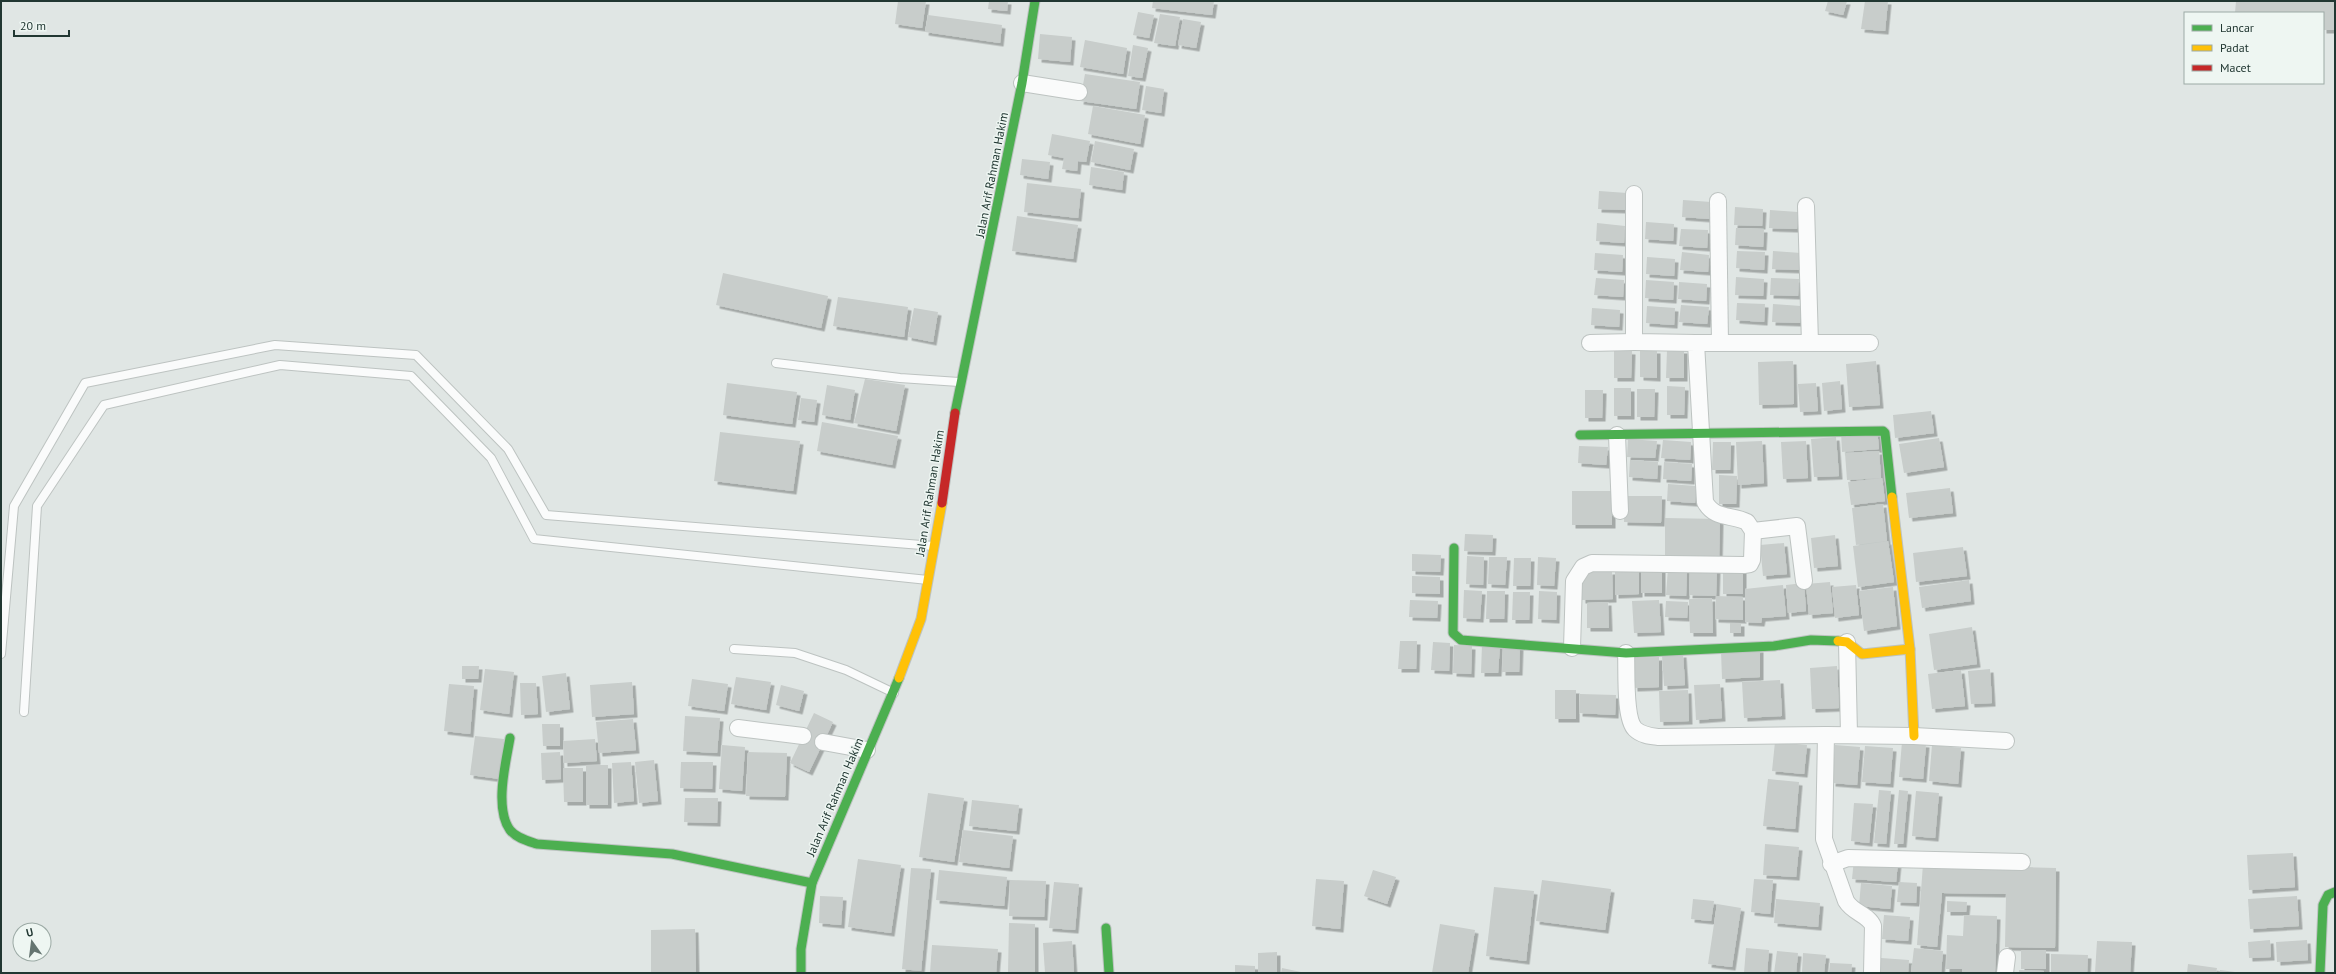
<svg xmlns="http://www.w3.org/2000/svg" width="2336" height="974" font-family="'PT Sans',sans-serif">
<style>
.building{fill:#c8cdcb;filter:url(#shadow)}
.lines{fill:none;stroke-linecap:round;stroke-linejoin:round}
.lane-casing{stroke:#bdc3c1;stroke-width:10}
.street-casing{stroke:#bdc3c1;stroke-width:18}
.fast-casing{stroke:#bdc3c1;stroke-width:11}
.slow-casing{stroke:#bdc3c1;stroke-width:11}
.jam-casing{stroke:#bdc3c1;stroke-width:11}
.lane{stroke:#fafbfb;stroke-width:8}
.street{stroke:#fafbfb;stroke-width:16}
.fast{stroke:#4caf50;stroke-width:9}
.slow{stroke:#ffc107;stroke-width:9}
.jam{stroke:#c62828;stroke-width:9}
.labels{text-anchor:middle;stroke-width:3;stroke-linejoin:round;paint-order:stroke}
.street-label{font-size:12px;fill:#213732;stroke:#eef6f2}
</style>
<defs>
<filter id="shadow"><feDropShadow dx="3.5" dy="3.5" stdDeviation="0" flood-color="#0004"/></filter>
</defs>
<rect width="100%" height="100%" fill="#e0e6e4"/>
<!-- building -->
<g class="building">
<path d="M898 1H926L922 28 895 24Z"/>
<path d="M989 1H1008L1007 11 988 9Z"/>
<path d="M1153 1H1214L1212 15 1152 8Z"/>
<path d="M1828 1H1847L1843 15 1825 11Z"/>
<path d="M1865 1H1888L1885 31 1861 29Z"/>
<path d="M2236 1H2335V30H2323V13H2235Z"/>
<path d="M1138 12 1154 15 1149 38 1133 35Z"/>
<path d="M1160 14 1180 17 1175 46 1154 43Z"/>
<path d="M928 15 1002 25 1000 43 925 32Z"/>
<path d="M1183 19 1201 22 1196 48 1178 45Z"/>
<path d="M1040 34 1072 37 1070 62 1038 59Z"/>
<path d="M1085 40 1127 48 1123 74 1080 67Z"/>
<path d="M1133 45 1148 48 1142 78 1128 76Z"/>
<path d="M1085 74 1140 82 1136 109 1080 101Z"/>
<path d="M1146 86 1164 89 1161 113 1142 110Z"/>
<path d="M1093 106 1145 115 1140 144 1088 134Z"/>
<path d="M1052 134 1090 141 1086 162 1078 161 1077 171 1062 169 1064 158 1048 155Z"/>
<path d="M1095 141 1134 149 1130 170 1091 162Z"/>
<path d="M1022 159 1050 162 1048 179 1020 175Z"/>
<path d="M1091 167 1124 172 1122 190 1089 185Z"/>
<path d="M1027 183 1081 189 1078 218 1024 212Z"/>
<path d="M1599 191 1627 193 1626 210 1598 209Z"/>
<path d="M1683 200 1711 202 1710 219 1682 217Z"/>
<path d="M1735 207 1763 209 1762 226 1734 225Z"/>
<path d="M1770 210 1798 212 1797 229 1769 228Z"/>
<path d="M1017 216 1078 225 1073 259 1012 251Z"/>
<path d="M1646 222 1674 224 1673 241 1645 239Z"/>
<path d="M1597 223 1625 226 1624 243 1596 241Z"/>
<path d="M1736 228 1764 229 1763 247 1735 245Z"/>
<path d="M1681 229 1708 230 1707 248 1679 246Z"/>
<path d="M1737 251 1765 252 1764 270 1736 268Z"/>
<path d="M1773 251 1801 253 1800 270 1772 269Z"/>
<path d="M1682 252 1709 255 1708 272 1680 270Z"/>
<path d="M1595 253 1623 255 1622 272 1594 270Z"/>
<path d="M1647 257 1675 259 1674 276 1646 274Z"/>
<path d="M723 273 828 296 821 328 716 305Z"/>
<path d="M1736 277 1764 279 1763 296 1735 295Z"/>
<path d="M1596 278 1624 280 1623 297 1594 295Z"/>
<path d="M1771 278 1799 279 1798 296 1770 295Z"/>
<path d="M1646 280 1674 282 1673 300 1645 298Z"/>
<path d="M1679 282 1707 284 1706 301 1678 299Z"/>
<path d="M838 297 908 307 904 337 833 326Z"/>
<path d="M1737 303 1765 304 1764 322 1736 320Z"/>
<path d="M1773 304 1801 306 1800 323 1772 322Z"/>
<path d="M1681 305 1709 307 1707 324 1679 322Z"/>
<path d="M1647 306 1675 308 1674 325 1646 323Z"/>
<path d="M914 308 938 312 933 342 908 337Z"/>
<path d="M1592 308 1620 310 1619 327 1591 325Z"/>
<path d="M1614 350 1632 351 1631 378H1614Z"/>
<path d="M1640 350H1657V378L1640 377Z"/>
<path d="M1667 350H1684V378H1666Z"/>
<path d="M1793 361 1794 404 1759 405 1758 362Z"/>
<path d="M1876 361 1880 405 1849 407 1846 364Z"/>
<path d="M865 379 905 385 896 431 854 423Z"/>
<path d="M1840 381 1842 409 1824 411 1822 383Z"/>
<path d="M727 383 797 392 792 424 723 415Z"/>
<path d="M1816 383 1818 411 1800 412 1798 384Z"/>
<path d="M827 385 855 390 850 420 822 415Z"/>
<path d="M1667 386 1685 387 1684 415H1667Z"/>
<rect x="1614" y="388" width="17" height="28"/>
<path d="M1637 389H1655L1654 417H1637Z"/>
<path d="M1585 390H1603L1602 418H1585Z"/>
<path d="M801 398 817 400 814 422 798 420Z"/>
<path d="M1931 411 1934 433 1895 438 1893 415Z"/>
<path d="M822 422 898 436 892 465 817 451Z"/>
<path d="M1877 429 1879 449 1842 452 1841 432Z"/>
<path d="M720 432 800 441 793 491 714 481Z"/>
<path d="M1836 437 1839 476 1814 477 1811 439Z"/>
<path d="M1939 438 1944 467 1904 473 1899 444Z"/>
<path d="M1628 439 1657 441 1655 458 1627 457Z"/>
<path d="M1663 440 1691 442 1690 460 1661 458Z"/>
<path d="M1762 441 1764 483 1738 485 1736 442Z"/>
<path d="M1806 441 1808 478 1783 479 1781 442Z"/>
<path d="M1713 442H1731L1730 470H1712Z"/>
<path d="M1579 446 1608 447 1606 465 1578 463Z"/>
<path d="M1879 451 1881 478 1847 480 1845 453Z"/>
<path d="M1630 460 1658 462 1657 479 1629 477Z"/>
<path d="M1664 462 1692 464 1691 481 1663 479Z"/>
<path d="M1719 475 1737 476 1736 504H1719Z"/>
<path d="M1882 478 1885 501 1851 505 1848 482Z"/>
<path d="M1668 484 1696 486 1695 503 1667 501Z"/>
<path d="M1950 488 1953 513 1909 518 1906 493Z"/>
<rect x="1572" y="491" width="40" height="34"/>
<path d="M1625 496H1662L1661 523 1624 522Z"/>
<path d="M1883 504 1887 541 1856 545 1852 508Z"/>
<path d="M1665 518 1720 519 1719 560H1665Z"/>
<path d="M1465 534 1493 535 1492 552 1464 551Z"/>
<path d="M1835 535 1838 566 1814 568 1811 538Z"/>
<path d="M1888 541 1894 582 1858 587 1853 546Z"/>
<path d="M1784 543 1787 574 1763 576 1760 545Z"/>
<path d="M1963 547 1967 576 1916 582 1913 553Z"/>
<path d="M1412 554 1441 555 1440 572 1412 571Z"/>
<path d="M1467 556 1484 557 1483 585 1466 584Z"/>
<path d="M1489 557H1507L1505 585 1488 584Z"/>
<path d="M1538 557 1556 558 1554 586 1537 585Z"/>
<path d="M1514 558H1531L1530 586H1513Z"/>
<rect x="1641" y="566" width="21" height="27"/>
<path d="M1690 566 1717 567 1716 596 1689 595Z"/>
<path d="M1615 567 1639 568V594L1615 595Z"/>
<path d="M1668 568 1687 569 1686 596 1666 595Z"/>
<rect x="1723" y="568" width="20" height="26"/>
<path d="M1612 571 1613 599 1582 600 1581 572Z"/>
<path d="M1412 576 1440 577V594L1412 593Z"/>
<path d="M1969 580 1971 601 1922 608 1919 587Z"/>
<path d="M1830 582 1833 613 1809 615 1806 584Z"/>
<path d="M1804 583 1806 611 1788 613 1786 585Z"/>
<path d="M1783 585 1786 616 1762 618 1761 623 1745 622V589Z"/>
<path d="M1856 585 1859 615 1835 618 1832 587Z"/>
<path d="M1893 587 1897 626 1864 631 1859 591Z"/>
<path d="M1464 590 1482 591 1480 619 1463 618Z"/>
<path d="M1487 591H1505L1504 619H1486Z"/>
<path d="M1539 591 1557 592 1556 620 1538 619Z"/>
<path d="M1513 592H1530L1529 620H1512Z"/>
<path d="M1716 596 1743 597V620L1715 619Z"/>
<path d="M1712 598 1713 633H1690L1689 599Z"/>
<path d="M1410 600 1438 601 1437 618 1409 617Z"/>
<path d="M1659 600 1661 632 1634 633 1632 601Z"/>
<path d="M1666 601 1688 602 1687 618 1665 617Z"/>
<path d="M1608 602 1609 628H1587V603Z"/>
<rect x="1730" y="623" width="11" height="10"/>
<path d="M1972 627 1977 664 1934 670 1929 634Z"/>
<path d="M1400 641H1417L1416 669H1398Z"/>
<path d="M1433 642 1450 643 1449 671 1431 670Z"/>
<path d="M1482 644 1500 645 1498 673H1481Z"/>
<path d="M1503 644 1520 645 1519 672H1502Z"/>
<path d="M1454 645 1472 646 1471 674 1453 673Z"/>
<path d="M1760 649V677L1722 679 1721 651Z"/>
<path d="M1683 654 1685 685 1664 686 1662 655Z"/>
<path d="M1659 657V687L1634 688 1633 658Z"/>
<path d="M462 666H479L478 679H462Z"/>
<path d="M1837 666 1839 708 1812 709 1810 668Z"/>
<path d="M485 669 514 672 509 714 480 710Z"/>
<path d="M1990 669 1992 703 1971 704 1968 671Z"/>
<path d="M1961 670 1965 706 1932 709 1928 674Z"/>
<path d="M566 673 570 709 546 712 542 676Z"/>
<path d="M736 677 771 682 766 710 731 704Z"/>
<path d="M692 679 728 684 724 711 688 706Z"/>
<path d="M1780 680 1782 716 1744 718 1742 682Z"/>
<path d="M632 682 634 714 592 717 590 685Z"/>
<path d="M520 683H536L538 714 521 715Z"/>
<path d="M449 684 474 686 470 734 444 731Z"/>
<path d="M1720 684 1722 718 1696 720 1694 685Z"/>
<path d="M781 685 804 691 799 711 776 705Z"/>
<rect x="1555" y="690" width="21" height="29"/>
<path d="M1688 690 1689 721 1660 722 1659 691Z"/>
<path d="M1580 694 1616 695 1615 715 1579 713Z"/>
<path d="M814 713 833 722 809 772 790 763Z"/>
<path d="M685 716 720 718 717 753 683 751Z"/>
<path d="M633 719 636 750 599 753 596 722Z"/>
<path d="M542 724H560V746H543Z"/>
<path d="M475 736 504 739 500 779 470 775Z"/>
<path d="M595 739 597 761 564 763 563 741Z"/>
<path d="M1775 742 1807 745 1804 774 1772 771Z"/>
<path d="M1902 742 1926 744 1923 779 1899 777Z"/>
<path d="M722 745 745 747 742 791 719 789Z"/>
<path d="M1835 745 1860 747 1857 785 1832 783Z"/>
<path d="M1932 745 1961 748 1958 784 1929 781Z"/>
<path d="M1865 746 1893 748 1890 784 1862 782Z"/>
<path d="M560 752 561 779 542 780 541 753Z"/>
<path d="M748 752 787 753 785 797 746 796Z"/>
<path d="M654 760 658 801 639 803 635 762Z"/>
<path d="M631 762 634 801 614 803 612 763Z"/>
<path d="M681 762H713L712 789 680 788Z"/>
<rect x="586" y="765" width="22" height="40"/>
<path d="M563 768H583V802H564Z"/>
<path d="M1768 779 1799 782 1795 829 1763 826Z"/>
<path d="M1879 790 1891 791 1886 844 1874 843Z"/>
<path d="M1899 790 1908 791 1903 844H1894Z"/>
<path d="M1916 791 1939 793 1935 838 1912 836Z"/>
<path d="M928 793 964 798 954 862 919 857Z"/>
<path d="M685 798H718L717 823 684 822Z"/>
<path d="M972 800 1019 805 1016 831 969 826Z"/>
<path d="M1854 803 1873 804 1869 843 1851 841Z"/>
<path d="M963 830 1013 836 1009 868 959 862Z"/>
<path d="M1765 844 1799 847 1796 877 1763 875Z"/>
<path d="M2293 853 2295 887 2249 890 2247 855Z"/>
<path d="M858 859 901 865 891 933 848 927Z"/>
<path d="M1854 859 1898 862 1896 882 1852 879Z"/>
<path d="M1923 864 2056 868 2055 948 2005 947 2006 894 1942 893 1937 947 1917 945Z"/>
<path d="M911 868 931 869 921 971 902 969Z"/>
<path d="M939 870 1007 877 1004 906 936 900Z"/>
<path d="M1373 870 1396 877 1387 904 1364 896Z"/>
<path d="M1316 879 1344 881 1340 929 1312 926Z"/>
<path d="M1754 879 1773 880 1770 914 1751 912Z"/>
<path d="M1010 880 1046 881 1044 917 1009 916Z"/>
<path d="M1542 880 1611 889 1605 930 1536 921Z"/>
<path d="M1054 882 1079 884 1075 930 1049 928Z"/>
<path d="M1899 882 1917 883 1916 903 1897 902Z"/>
<path d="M1861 883 1892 886 1890 909 1859 906Z"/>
<path d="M1494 887 1534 891 1526 961 1486 956Z"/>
<path d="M820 896 843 897 841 925 819 923Z"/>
<path d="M2297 896 2299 926 2250 929 2248 899Z"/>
<path d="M1693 899 1714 901 1711 921 1691 919Z"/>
<path d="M1776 899 1820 903 1818 927 1774 923Z"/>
<path d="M1947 901 1967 902 1966 912H1947Z"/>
<path d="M1717 904 1741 908 1732 967 1708 964Z"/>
<path d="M1884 915 1910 917 1908 941 1882 939Z"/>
<path d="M1964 915 1997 916 1995 973H1962V969H1946L1947 935 1963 936Z"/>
<path d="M1009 923 1035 924V973H1008Z"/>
<path d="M1440 924 1475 930 1468 973H1432Z"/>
<path d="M695 929 696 973H651V930Z"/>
<path d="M2270 940 2271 957 2249 958 2248 942Z"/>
<path d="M2307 940 2308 960 2277 962 2276 942Z"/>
<path d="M1072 941 1074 973H1045L1043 943Z"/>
<path d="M2097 941 2132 942 2130 973H2095Z"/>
<path d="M932 945 998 949 996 973H930Z"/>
<path d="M1746 948 1769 950 1767 973H1744Z"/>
<path d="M1914 948 1943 951 1941 973H1911Z"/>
<rect x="2021" y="950" width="25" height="19"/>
<path d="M1777 951 1798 953 1796 973H1774Z"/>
<path d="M1277 952V973H1258V953Z"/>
<path d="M1803 953 1826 955 1824 973H1802Z"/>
<path d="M2051 954 2088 955 2087 973H2051Z"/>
<path d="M1881 958 1909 960 1908 973H1880Z"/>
<path d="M1830 963 1852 964 1851 973H1829Z"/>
<path d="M2188 964 2217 968 2216 973H2187Z"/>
<path d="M1235 965 1255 966V973H1235Z"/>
<path d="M1282 968 1301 972V973H1281Z"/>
<path d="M2019 970 2044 971V973H2019Z"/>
<path d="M2220 970 2235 972V973H2220Z"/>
</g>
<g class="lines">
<defs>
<g id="lane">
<path d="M776 363 900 378 959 382"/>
<path d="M734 649 795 653 846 670 894 693"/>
<path d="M1 654 14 506 85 383 275 345 416 355 508 449 546 515 934 546"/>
<path d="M24 712 37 506 104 405 280 365 411 376 491 458 534 539 928 580"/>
</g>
<g id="street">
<path d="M1022 83 1079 92"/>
<path d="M1634 194V342L1696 343 1705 502C1715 520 1732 514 1747 522L1753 531 1797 526 1804 581"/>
<path d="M1718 201 1720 343"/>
<path d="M1806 206 1810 343"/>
<path d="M1590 343 1634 342"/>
<path d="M1696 343H1870"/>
<path d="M1617 435 1620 511"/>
<path d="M1847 642 1849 735"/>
<path d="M1572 648 1574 581 1583 567 1592 563 1744 565 1750 564 1752 560 1753 531"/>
<path d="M1626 653C1627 669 1624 718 1635 729 1641 735 1650 736 1658 737L1826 735"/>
<path d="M738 728 803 736"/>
<path d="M823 742 867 750"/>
<path d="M1831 864 1848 858 2022 862"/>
<path d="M1872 973 1873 926C1869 915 1853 913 1846 901L1824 839 1826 735 1914 736 2006 741"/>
<path d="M2005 973 2007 957"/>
</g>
<g id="fast">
<path d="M955 413 1022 83 1035 1"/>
<path d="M1580 435 1883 431 1885 433 1892 497"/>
<path d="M1454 548 1453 633 1461 640 1626 653 1774 646 1811 640 1838 641"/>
<path d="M510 738C506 762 494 808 510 830 516 838 528 841 537 844L672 854 812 883"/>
<path d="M1106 928 1109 973"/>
<path d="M801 973V949L812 883 899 678"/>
<path d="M2320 973 2323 905 2328 895 2335 892"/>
</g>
<g id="slow">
<path d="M1892 497 1910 649 1914 736"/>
<path d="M1838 641 1847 642 1862 654 1910 649"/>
<path d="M899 678 921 619 942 503"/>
</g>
<path id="jam" d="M942 503 955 413"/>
</defs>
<!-- lane casing -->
<use href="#lane" class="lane-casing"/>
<!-- street casing -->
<use href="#street" class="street-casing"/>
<!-- fast casing -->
<use href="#fast" class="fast-casing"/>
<!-- slow casing -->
<use href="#slow" class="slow-casing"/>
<!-- jam casing -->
<use href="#jam" class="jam-casing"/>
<!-- lane -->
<use href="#lane" class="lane"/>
<!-- street -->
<use href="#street" class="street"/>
<!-- fast -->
<use href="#fast" class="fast"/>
<!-- slow -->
<use href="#slow" class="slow"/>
<!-- jam -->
<use href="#jam" class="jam"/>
</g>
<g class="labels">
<!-- street labels -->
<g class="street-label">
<text transform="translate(992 175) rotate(-79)" y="4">Jalan Arif Rahman Hakim</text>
<text transform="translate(930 493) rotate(-81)" y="4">Jalan Arif Rahman Hakim</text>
<text transform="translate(835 797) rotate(-67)" y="4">Jalan Arif Rahman Hakim</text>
</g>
</g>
<!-- border -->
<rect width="2336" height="974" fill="none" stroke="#213732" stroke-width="4"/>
<!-- legend -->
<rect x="2184" y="12" width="140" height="72" fill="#eef6f2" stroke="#9caaa5"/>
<rect x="2192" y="25" width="20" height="6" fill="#4caf50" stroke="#9caaa5"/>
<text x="2220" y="32" font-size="12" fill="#213732">Lancar</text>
<rect x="2192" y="45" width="20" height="6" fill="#ffc107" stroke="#9caaa5"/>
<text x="2220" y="52" font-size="12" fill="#213732">Padat</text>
<rect x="2192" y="65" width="20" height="6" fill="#c62828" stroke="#9caaa5"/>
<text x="2220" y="72" font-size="12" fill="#213732">Macet</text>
<!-- north arrow -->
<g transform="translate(32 942) rotate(346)"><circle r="19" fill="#eef6f2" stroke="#9caaa5"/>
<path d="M0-3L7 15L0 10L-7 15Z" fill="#647470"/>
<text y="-6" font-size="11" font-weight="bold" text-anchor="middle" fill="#213732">U</text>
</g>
<!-- scale -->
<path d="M14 30v6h55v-6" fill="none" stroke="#213732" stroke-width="2"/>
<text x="20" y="30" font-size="12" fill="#213732" stroke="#eef6f2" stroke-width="3" paint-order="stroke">20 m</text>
</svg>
